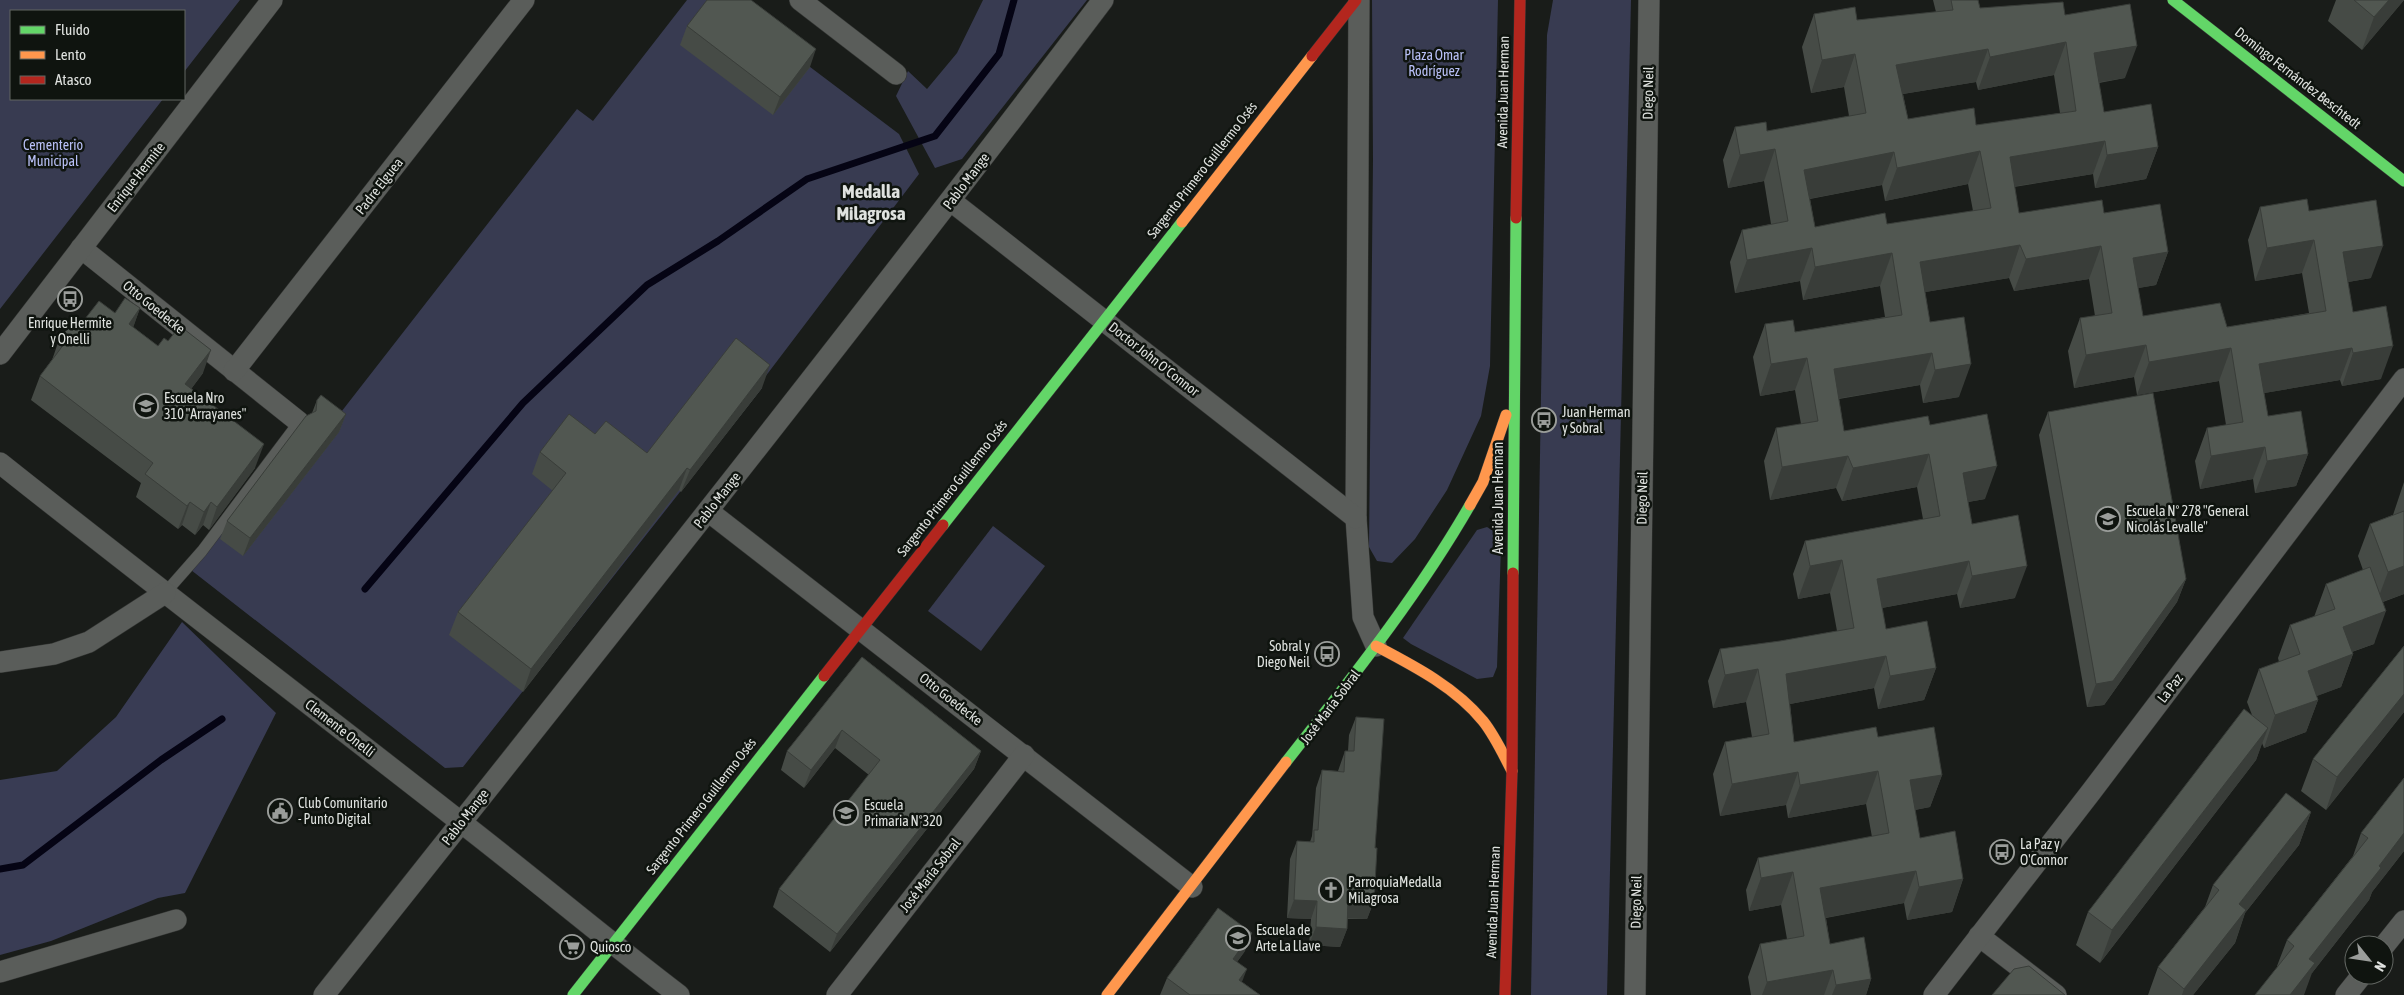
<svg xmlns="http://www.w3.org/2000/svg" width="2404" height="995" font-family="'Asap Condensed',sans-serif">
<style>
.green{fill:#383b51}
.forest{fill:#393c54}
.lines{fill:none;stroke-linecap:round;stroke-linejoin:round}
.stream{stroke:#050414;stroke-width:7}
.lane-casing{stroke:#343634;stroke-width:12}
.street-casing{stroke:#343634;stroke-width:22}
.fast-casing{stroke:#343634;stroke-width:12}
.slow-casing{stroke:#343634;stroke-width:12}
.jam-casing{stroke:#343634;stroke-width:12}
.lane{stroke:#5a5d5a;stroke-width:11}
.street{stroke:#5a5d5a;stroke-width:21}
.fast{stroke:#63d668;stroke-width:11}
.slow{stroke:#ff974d;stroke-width:11}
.jam{stroke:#b3261e;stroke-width:11}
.wall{fill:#464b46;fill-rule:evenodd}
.shaded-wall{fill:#393d39}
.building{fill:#515751;stroke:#393d39;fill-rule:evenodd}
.labels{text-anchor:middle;stroke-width:5;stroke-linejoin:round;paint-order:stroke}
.park-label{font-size:14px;fill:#b9c0f7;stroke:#0f140f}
.street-label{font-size:14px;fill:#dfe2df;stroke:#0f140f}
.poi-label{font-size:14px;fill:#dfe2df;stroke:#0f140f;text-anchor:start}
.district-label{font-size:19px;font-weight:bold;fill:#dfe2df;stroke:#0f140f}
</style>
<rect width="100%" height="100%" fill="#191c19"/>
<!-- green -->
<g class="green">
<path d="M0 0H240L184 72V11H11V99H163L0 309Z"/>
<path d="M687 0H721L899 134 919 174 759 385 762 388 463 767 445 768 191 570 218 537 331 425 577 109 593 121Z"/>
<path d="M983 0H1087L962 159 935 168 896 96 908 71 927 89 957 53Z"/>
<path d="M1372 0H1498L1490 366 1481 416 1447 490 1415 539 1392 563 1377 561 1369 547 1373 160Z"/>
<path d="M1553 0H1631L1607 995H1531L1547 35Z"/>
<path d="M993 526 1045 566 981 651 928 611Z"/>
<path d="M1487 527 1498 534 1501 546 1497 667 1493 677 1477 679 1411 644 1403 638 1477 530Z"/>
</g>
<!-- forest -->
<path class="forest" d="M182 622 276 713 185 893 158 898 51 941 0 955V780L57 771 116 717Z"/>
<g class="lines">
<!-- stream -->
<g class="stream">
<path d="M365 589 523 403 647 285 718 241 807 179 935 136 999 54 1014 0"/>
<path d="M0 869 23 865 161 760 222 719"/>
</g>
<defs>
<path id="lane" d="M165 593 202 551 299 422"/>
<g id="street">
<path d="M800 0 896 74"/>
<path d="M1359 0 1356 518 1363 617 1376 646"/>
<path d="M951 201 1356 518"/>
<path d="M81 248 299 422"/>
<path d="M0 354 272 0"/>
<path d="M234 371 524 0"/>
<path d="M0 463C152 584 306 701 458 820 532 877 604 938 679 995"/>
<path d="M708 511 1192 887"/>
<path d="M0 662 54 654 89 642 165 593"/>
<path d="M1979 936 2056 995"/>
<path d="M2384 946 2404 921"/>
<path d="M0 972 176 920"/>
<path d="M324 995C586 665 849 336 1103 0"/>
<path d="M837 995 1024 755"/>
<path d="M1635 995 1649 0"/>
<path d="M1934 995 2091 792 2404 379"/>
<path d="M2346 995 2362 975"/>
</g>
<g id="fast">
<path d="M2173 0 2404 181"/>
<path d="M943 525 1182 222"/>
<path d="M1513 573 1516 218"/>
<path d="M1286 762C1351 679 1417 597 1470 505"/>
<path d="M573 995 824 676"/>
</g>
<g id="slow">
<path d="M1182 222 1312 56"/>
<path d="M1470 505 1483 482 1506 415"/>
<path d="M1376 646C1414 666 1455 687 1483 721 1495 736 1503 754 1512 771"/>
<path d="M1107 995 1286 762"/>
</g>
<g id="jam">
<path d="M1312 56 1356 0"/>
<path d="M1516 218 1520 0"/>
<path d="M824 676 943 525"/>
<path d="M1505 995 1512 771 1513 573"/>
</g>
</defs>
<!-- lane casing -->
<use href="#lane" class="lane-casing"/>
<!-- street casing -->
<use href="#street" class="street-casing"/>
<!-- fast casing -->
<use href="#fast" class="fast-casing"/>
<!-- slow casing -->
<use href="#slow" class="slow-casing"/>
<!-- jam casing -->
<use href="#jam" class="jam-casing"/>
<!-- lane -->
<use href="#lane" class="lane"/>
<!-- street -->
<use href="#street" class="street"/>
<!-- fast -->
<use href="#fast" class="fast"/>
<!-- slow -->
<use href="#slow" class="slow"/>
<!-- jam -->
<use href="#jam" class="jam"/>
</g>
<!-- wall -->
<g class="wall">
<path d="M1933 0H1978L1980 8 2065 15 2125 78 2099 83 2104 112 2158 147 2146 179 2095 188 2093 174 2014 187 2019 213H2104L2168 252 2156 285 2138 288 2143 316 2227 327 2309 313 2302 273 2255 281 2248 240 2260 207 2309 211 2371 278 2348 282 2353 312 2381 379 2342 386 2340 380 2264 393 2268 416 2308 454 2296 486 2255 493 2253 479 2200 489 2195 461 2207 428 2226 425 2219 381 2137 395 2134 377 2074 388 2068 351 2080 318 2095 316 2089 279 2014 291 2009 278 1925 292 1930 322 1959 397 1923 403 1920 385 1839 399 1844 431 1930 425 1985 499 1968 502 1972 524 2015 598 1960 608 1957 594 1882 608 1886 629 1936 668 1924 700 1878 709 1874 688 1790 704 1794 742 1878 737 1942 775 1930 807 1915 810 1920 838 1963 879 1952 912 1907 920 1904 903 1826 918 1830 944 1871 979 1866 995H1751L1748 977 1760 944 1787 939 1781 905 1749 911 1746 890 1758 858 1872 837 1866 804 1788 818 1786 805 1720 816 1713 774 1725 742 1752 737 1746 702 1713 708 1708 681 1720 649 1780 641 1837 631 1830 593 1798 599 1793 574 1805 541 1923 519 1917 487 1842 501 1836 488 1770 500 1764 461 1776 428 1801 424 1795 390 1760 396 1753 357 1765 324 1795 332 1885 317 1880 286 1803 300 1800 281 1735 293 1730 262 1742 230 1771 224 1764 181 1728 188 1723 160 1735 127 1767 131 1849 116 1844 87 1811 93 1802 47 1814 14 1857 20 1936 12ZM2054 75 2060 113 1976 125 1908 119 1903 94 1976 82 1978 90ZM1968 184 1973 211 1887 224 1815 227 1810 199 1882 185 1885 201Z"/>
<path d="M2336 0H2404L2362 50 2328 21Z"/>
<path d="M687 26 810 67 773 115 680 45Z"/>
<path d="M140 308 133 327 158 346 203 373 191 389 255 468 209 530 203 525 195 535 182 525 178 529 136 497 141 483 31 400 40 376 52 360 59 340 115 313Z"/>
<path d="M762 388 681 492 679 490 523 692 449 635 458 612 553 491 532 474 540 452 595 434 647 453Z"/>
<path d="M317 400 346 414 339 432 243 556 220 539 227 521 312 413Z"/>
<path d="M2048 412 2186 579 2177 602 2104 705 2087 707 2039 435Z"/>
<path d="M2404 482V594L2383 602 2374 644 2352 652 2353 654 2341 687 2316 696 2318 700 2306 732 2264 748 2262 743 2256 760 2100 963 2076 945 2088 912 2252 715 2247 702 2259 669 2279 662 2278 658 2290 625 2314 617 2326 584 2363 570 2358 556 2370 524 2393 515Z"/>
<path d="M2404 646V712L2326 810 2301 791 2313 759Z"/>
<path d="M862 657 981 751 974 769 830 952 773 907 779 889 869 775 835 748 804 788 781 770 787 751Z"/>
<path d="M1356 717 1375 848 1374 901 1367 919H1347V929L1340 947 1309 945 1311 919 1287 918 1290 859 1297 841 1310 842 1312 836 1316 788 1322 770 1338 771 1345 751H1348L1349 735Z"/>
<path d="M2404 778V851L2372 892 2369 900 2312 973 2277 966 2287 940 2353 856 2361 833Z"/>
<path d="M2311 812 2299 845 2245 913 2235 943 2193 995H2148L2158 967 2205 907 2213 885Z"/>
<path d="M1245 951 1237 962 1242 982 1260 995H1160L1167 978Z"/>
</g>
<!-- shaded-wall -->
<g class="shaded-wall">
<path d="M2389 0H2404L2362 50 2374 17Z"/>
<path d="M2066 42 2054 75 1978 90 1990 57Z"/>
<path d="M2137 46 2125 78 2082 85 2094 53Z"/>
<path d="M816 49 810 67 773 115 780 97Z"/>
<path d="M1988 49 1976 82 1884 97 1896 65Z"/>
<path d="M1855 54 1844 87 1811 93 1822 60Z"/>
<path d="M2105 141 2093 174 1998 189 2010 157Z"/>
<path d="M2158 147 2146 179 2095 188 2107 155Z"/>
<path d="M1775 149 1764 181 1728 188 1740 155Z"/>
<path d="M1980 151 1968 184 1885 201 1897 168Z"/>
<path d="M1894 152 1882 185 1792 202 1804 170Z"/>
<path d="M2314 240 2302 273 2255 281 2267 248Z"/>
<path d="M2020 245 2009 278 1908 295 1920 262Z"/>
<path d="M2101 246 2089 279 2014 291 2026 259Z"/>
<path d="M2383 246 2371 278 2331 285 2343 252Z"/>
<path d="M1812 248 1800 281 1735 293 1747 260Z"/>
<path d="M2168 252 2156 285 2122 291 2133 258Z"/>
<path d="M1892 253 1880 286 1803 300 1815 267Z"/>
<path d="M140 308 132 331 129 324Z"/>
<path d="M2146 345 2134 377 2074 388 2086 355Z"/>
<path d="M2393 346 2381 379 2342 386 2353 353Z"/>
<path d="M2231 348 2219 381 2137 395 2149 362Z"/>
<path d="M2352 348 2340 380 2247 396 2259 364Z"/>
<path d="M211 350 203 373 177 408 185 384Z"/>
<path d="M1932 353 1920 385 1823 401 1834 369Z"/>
<path d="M1807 358 1795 390 1760 396 1771 364Z"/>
<path d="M1971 364 1959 397 1923 403 1935 370Z"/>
<path d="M770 365 762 388 681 492 690 470Z"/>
<path d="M346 414 339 432 243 556 250 538Z"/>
<path d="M264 444 255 468 209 530 217 507Z"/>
<path d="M2265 447 2253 479 2200 489 2211 456Z"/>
<path d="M1929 454 1917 487 1842 501 1853 468Z"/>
<path d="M2308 454 2296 486 2255 493 2267 461Z"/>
<path d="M1848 456 1836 488 1770 500 1782 467Z"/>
<path d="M1997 466 1985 499 1951 505 1963 473Z"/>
<path d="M687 468 679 490 523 692 531 669Z"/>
<path d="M190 502 182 525 178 529 187 506Z"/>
<path d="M211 502 203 525 195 535 204 512Z"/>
<path d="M1842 560 1830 593 1798 599 1810 566Z"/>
<path d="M1969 561 1957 594 1865 611 1877 579Z"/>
<path d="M2027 566 2015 598 1960 608 1972 576Z"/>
<path d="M2404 566V594L2376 604 2388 572Z"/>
<path d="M2186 579 2177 602 2104 705 2087 707 2096 684Z"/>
<path d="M2386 611 2374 644 2331 659 2343 627Z"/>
<path d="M2353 654 2341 687 2296 704 2308 671Z"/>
<path d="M1886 656 1874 688 1774 707 1786 674Z"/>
<path d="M1936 668 1924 700 1878 709 1890 676Z"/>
<path d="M1758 669 1746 702 1713 708 1725 675Z"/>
<path d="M2404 694V712L2326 810 2337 777Z"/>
<path d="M2318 700 2306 732 2264 748 2275 715Z"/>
<path d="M2268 728 2256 760 2100 963 2112 930Z"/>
<path d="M842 730 835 748 804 788 811 770Z"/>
<path d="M981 751 974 769 830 952 837 934Z"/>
<path d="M1878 771 1866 804 1788 818 1800 785Z"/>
<path d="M1798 772 1786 805 1720 816 1732 784Z"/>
<path d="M1942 775 1930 807 1898 813 1910 780Z"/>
<path d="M2311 812 2299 845 2245 913 2235 943 2193 995H2182L2184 989 2239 904Z"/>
<path d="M2404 833V851L2372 892 2369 900 2312 973 2304 995H2290L2309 959Z"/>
<path d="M1916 871 1904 903 1808 921 1820 888Z"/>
<path d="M1793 872 1781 905 1749 911 1761 878Z"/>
<path d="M1963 879 1952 912 1907 920 1919 887Z"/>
<path d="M1294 900 1317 901 1311 919 1287 918Z"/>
<path d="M1348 900 1374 901 1367 919 1341 918Z"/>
<path d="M1316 927 1347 929 1340 947 1309 945Z"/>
<path d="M1252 933 1245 951 1226 977 1233 959Z"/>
<path d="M1247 969 1240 987 1239 980Z"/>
<path d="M1833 970 1824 995H1762L1767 982Z"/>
<path d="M1871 979 1866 995H1832L1836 985Z"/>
</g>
<!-- building -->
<g class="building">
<path d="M707 0H751L816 49 780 97 687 26Z"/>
<path d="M1951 0H1978L1980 8 2063 2 2065 15 2130 4 2137 46 2094 53 2104 112 2151 104 2158 147 2107 155 2105 141 2010 157 2019 213 2102 200 2104 213 2160 204 2168 252 2133 258 2143 316 2220 303 2227 327 2326 311 2314 240 2267 248 2260 207 2307 199 2309 211 2376 200 2383 246 2343 252 2353 312 2386 306 2393 346 2353 353 2352 348 2259 364 2268 416 2301 411 2308 454 2267 461 2265 447 2211 456 2207 428 2243 422 2231 348 2149 362 2146 345 2086 355 2080 318 2112 313 2101 246 2026 259 2020 245 1920 262 1930 322 1964 317 1971 364 1935 370 1932 353 1834 369 1844 431 1928 416 1930 425 1987 414 1997 466 1963 473 1972 524 2018 515 2027 566 1972 576 1969 561 1877 579 1886 629 1927 621 1936 668 1890 676 1886 656 1786 674 1794 742 1876 727 1878 737 1934 727 1942 775 1910 780 1920 838 1955 831 1963 879 1919 887 1916 871 1820 888 1830 944 1864 937 1871 979 1836 985 1833 970 1767 982 1760 944 1804 936 1793 872 1761 878 1758 858 1889 833 1878 771 1800 785 1798 772 1732 784 1725 742 1769 734 1758 669 1725 675 1720 649 1780 641 1854 628 1842 560 1810 566 1805 541 1940 516 1929 454 1853 468 1848 456 1782 467 1776 428 1818 421 1807 358 1771 364 1765 324 1793 320 1795 332 1902 315 1892 253 1815 267 1812 248 1747 260 1742 230 1788 221 1775 149 1740 155 1735 127 1766 122 1767 131 1866 113 1855 54 1822 60 1814 14 1855 7 1857 20 1953 10ZM2066 42 2076 111 1976 125 1974 108 1908 119 1896 65 1988 49 1990 57ZM1980 151 1991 208 1887 224 1885 213 1815 227 1804 170 1894 152 1897 168Z"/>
<path d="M2354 0H2389L2374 17Z"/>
<path d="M125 298 140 308 129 324 158 346 164 338 168 341 180 326 211 350 185 384 264 444 217 507 211 502 204 512 190 502 187 506 145 474 153 463 40 376 64 344 59 340 75 319 81 324 99 301 115 313Z"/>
<path d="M736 338 770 365 690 470 687 468 531 669 458 612 566 473 540 452 569 414 595 434 606 421 647 453Z"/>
<path d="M2153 393 2186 579 2113 681 2096 684 2048 412Z"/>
<path d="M321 395 346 414 250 538 227 521 306 416 316 411 317 400Z"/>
<path d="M2404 511V566L2388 572 2370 524Z"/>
<path d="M2370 567 2386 611 2343 627 2353 654 2308 671 2318 700 2275 715 2259 669 2300 654 2290 625 2335 609 2326 584Z"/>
<path d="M2404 646V694L2337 777 2313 759Z"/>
<path d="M862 657 981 751 837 934 779 889 880 760 842 730 811 770 787 751Z"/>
<path d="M2244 709 2268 728 2112 930 2088 912Z"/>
<path d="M1356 717 1384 719 1375 848H1377L1374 901 1348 900 1347 929 1316 927 1317 901 1294 900 1297 841 1314 842V830H1318L1322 770 1344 772 1345 751H1354Z"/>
<path d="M2404 778V833L2379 866 2381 868 2309 959 2315 963 2290 995H2255L2294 946 2287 940 2368 838 2361 833Z"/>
<path d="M2286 793 2311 812 2239 904 2246 910 2184 989 2158 967 2219 890 2213 885Z"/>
<path d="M1218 908 1252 933 1233 959 1247 969 1239 980 1260 995H1190L1167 978Z"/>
<path d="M2029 966 2065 995H1992L2014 969Z"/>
</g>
<!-- icons -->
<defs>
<symbol id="bus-ring" viewBox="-11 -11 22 22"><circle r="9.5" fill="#0f140f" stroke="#9a9d9a" stroke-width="1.5"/><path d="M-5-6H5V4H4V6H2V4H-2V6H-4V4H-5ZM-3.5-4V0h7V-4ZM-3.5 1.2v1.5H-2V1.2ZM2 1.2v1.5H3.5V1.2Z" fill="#9a9d9a"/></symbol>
<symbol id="school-ring" viewBox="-11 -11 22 22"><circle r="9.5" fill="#0f140f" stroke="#9a9d9a" stroke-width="1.5"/><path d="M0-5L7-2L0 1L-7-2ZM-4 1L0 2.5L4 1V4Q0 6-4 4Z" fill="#9a9d9a"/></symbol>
<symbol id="civic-ring" viewBox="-11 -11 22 22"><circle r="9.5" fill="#0f140f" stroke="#9a9d9a" stroke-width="1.5"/><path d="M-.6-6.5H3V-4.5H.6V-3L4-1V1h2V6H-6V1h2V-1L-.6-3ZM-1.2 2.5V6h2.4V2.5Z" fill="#9a9d9a"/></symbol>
<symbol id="church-ring" viewBox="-11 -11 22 22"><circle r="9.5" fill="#0f140f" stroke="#9a9d9a" stroke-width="1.5"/><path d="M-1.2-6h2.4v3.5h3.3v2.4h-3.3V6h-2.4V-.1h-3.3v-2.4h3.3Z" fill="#9a9d9a"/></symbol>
<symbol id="supermarket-ring" viewBox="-11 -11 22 22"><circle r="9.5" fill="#0f140f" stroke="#9a9d9a" stroke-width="1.5"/><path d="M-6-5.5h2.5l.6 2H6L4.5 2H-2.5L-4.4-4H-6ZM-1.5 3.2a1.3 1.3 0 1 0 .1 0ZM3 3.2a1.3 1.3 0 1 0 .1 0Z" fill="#9a9d9a"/></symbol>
</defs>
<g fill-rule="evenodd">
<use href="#bus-ring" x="56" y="285" width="28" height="28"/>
<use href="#school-ring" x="132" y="392" width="28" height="28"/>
<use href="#bus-ring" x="1530" y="406" width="28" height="28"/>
<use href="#school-ring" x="2094" y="505" width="28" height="28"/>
<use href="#bus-ring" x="1313" y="640" width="28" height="28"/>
<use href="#civic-ring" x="266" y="797" width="28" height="28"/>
<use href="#school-ring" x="832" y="799" width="28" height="28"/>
<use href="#bus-ring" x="1988" y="838" width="28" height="28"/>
<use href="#church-ring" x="1317" y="876" width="28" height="28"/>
<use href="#school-ring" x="1224" y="924" width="28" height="28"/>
<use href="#supermarket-ring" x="558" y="933" width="28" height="28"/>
</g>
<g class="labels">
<!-- park labels -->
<g class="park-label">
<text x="1434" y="60">Plaza Omar<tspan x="1434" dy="16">Rodríguez</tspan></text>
<text x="53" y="150">Cementerio<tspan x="53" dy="16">Municipal</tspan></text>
</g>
<!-- street labels -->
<g class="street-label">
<text transform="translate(2298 78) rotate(38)" y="5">Domingo Fernández Beschtedt</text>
<text transform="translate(1503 92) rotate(-89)" y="5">Avenida Juan Herman</text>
<text transform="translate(1648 93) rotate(-89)" y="5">Diego Neil</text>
<text transform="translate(1202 170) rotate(-52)" y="5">Sargento Primero Guillermo Osés</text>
<text transform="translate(136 177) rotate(-52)" y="5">Enrique Hermite</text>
<text transform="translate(966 181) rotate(-53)" y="5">Pablo Mange</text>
<text transform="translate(379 186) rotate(-52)" y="5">Padre Elguea</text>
<text transform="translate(154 307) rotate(39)" y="5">Otto Goedecke</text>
<text transform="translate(1154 359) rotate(38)" y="5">Doctor John O'Connor</text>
<text transform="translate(952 488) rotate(-52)" y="5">Sargento Primero Guillermo Osés</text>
<text transform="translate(1498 498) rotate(-90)" y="5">Avenida Juan Herman</text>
<text transform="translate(1642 498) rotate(-89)" y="5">Diego Neil</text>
<text transform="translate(717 500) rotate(-52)" y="5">Pablo Mange</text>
<text transform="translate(2170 688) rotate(-53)" y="5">La Paz</text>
<text transform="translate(951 699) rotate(38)" y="5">Otto Goedecke</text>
<text transform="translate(1330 707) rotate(-53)" y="5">José María Sobral</text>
<text transform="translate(340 728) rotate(38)" y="5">Clemente Onelli</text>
<text transform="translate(701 806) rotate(-52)" y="5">Sargento Primero Guillermo Osés</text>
<text transform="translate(465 817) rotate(-52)" y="5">Pablo Mange</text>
<text transform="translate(930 875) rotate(-52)" y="5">José María Sobral</text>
<text transform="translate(1493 902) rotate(-88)" y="5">Avenida Juan Herman</text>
<text transform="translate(1636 902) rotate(-89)" y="5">Diego Neil</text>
</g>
<!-- poi labels -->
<g class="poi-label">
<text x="70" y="328" text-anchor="middle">Enrique Hermite<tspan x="70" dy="16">y Onelli</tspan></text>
<text x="164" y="403">Escuela Nro<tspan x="164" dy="16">310 "Arrayanes"</tspan></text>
<text x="1562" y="417">Juan Herman<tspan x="1562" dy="16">y Sobral</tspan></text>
<text x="2126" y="516">Escuela N° 278 "General<tspan x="2126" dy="16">Nicolás Levalle"</tspan></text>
<text x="1310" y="651" text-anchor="end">Sobral y<tspan x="1310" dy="16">Diego Neil</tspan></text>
<text x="298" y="808">Club Comunitario<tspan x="298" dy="16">- Punto Digital</tspan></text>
<text x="864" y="810">Escuela<tspan x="864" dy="16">Primaria N°320</tspan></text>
<text x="2020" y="849">La Paz y<tspan x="2020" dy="16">O'Connor</tspan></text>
<text x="1348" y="887">ParroquiaMedalla<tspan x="1348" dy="16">Milagrosa</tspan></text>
<text x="1256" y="935">Escuela de<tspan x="1256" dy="16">Arte La Llave</tspan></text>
<text x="590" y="952">Quiosco</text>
</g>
<!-- district labels -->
<g class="district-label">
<text x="871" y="198">Medalla<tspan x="871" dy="22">Milagrosa</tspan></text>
</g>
</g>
<!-- legend -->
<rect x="10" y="10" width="175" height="90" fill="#0f140f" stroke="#626662"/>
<rect x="20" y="26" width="25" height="8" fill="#63d668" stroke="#626662"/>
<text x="55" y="35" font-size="15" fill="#dfe2df">Fluido</text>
<rect x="20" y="51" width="25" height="8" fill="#ff974d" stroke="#626662"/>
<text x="55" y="60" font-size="15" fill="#dfe2df">Lento</text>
<rect x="20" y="76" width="25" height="8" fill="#b3261e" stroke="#626662"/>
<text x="55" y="85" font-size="15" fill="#dfe2df">Atasco</text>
<!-- north arrow -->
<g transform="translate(2369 960) rotate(120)"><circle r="24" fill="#0f140f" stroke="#626662"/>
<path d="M0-4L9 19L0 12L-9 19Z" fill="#9a9d9a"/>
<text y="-8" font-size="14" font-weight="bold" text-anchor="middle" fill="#dfe2df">N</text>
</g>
</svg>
